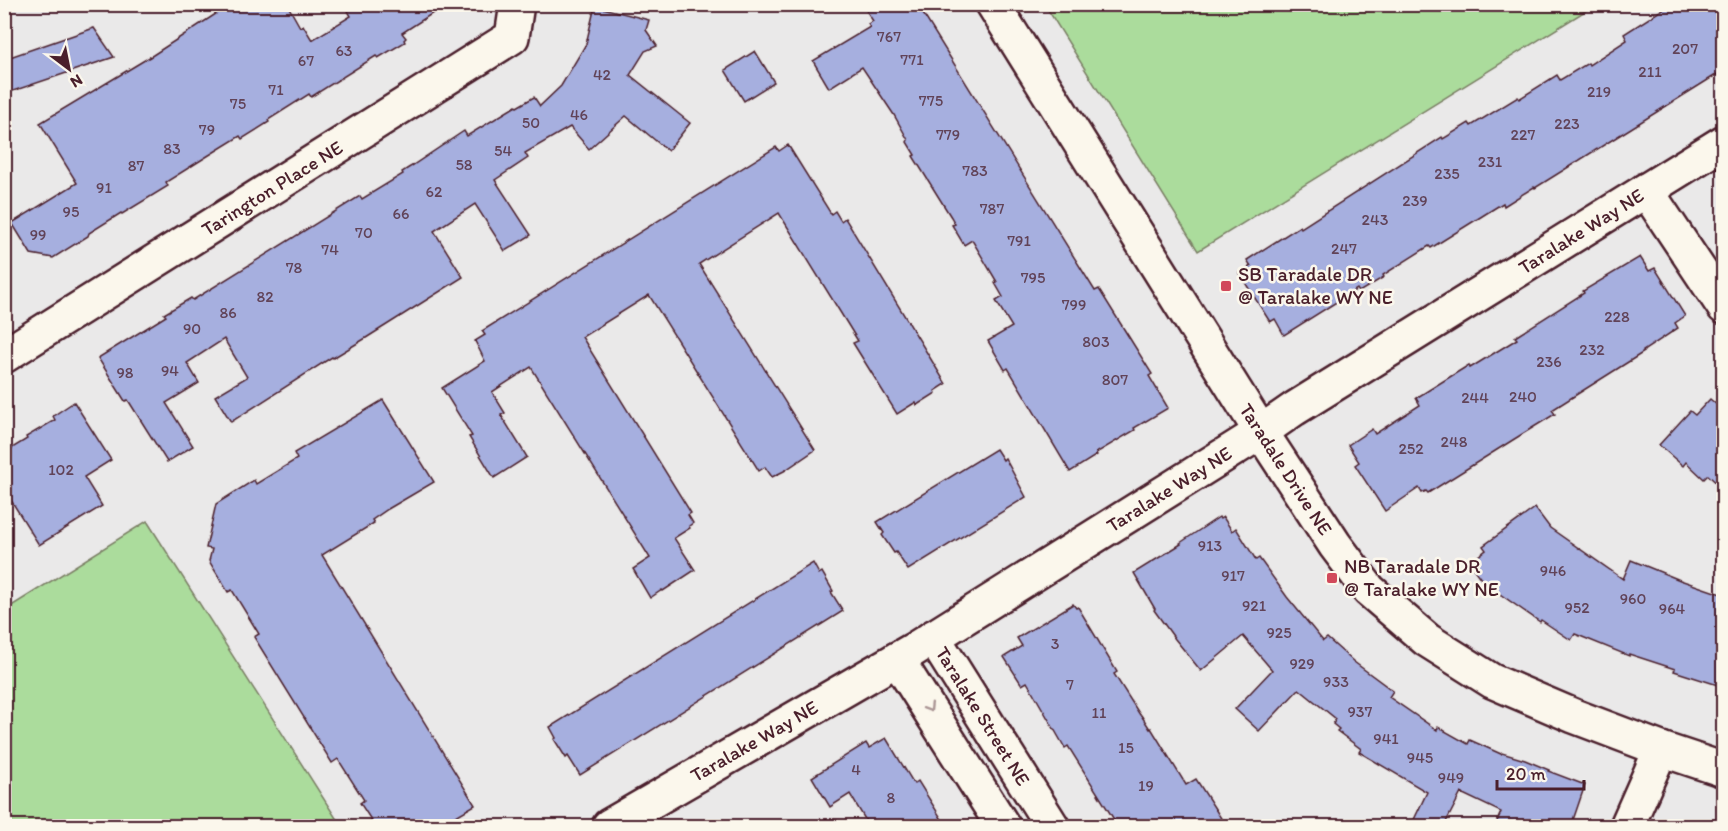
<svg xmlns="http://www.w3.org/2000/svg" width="1728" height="831" font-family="Itim,sans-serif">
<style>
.green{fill:#abdc9c;stroke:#7a7e64;stroke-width:1.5}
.building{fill:#a6afdf;stroke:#4a1f2b;stroke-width:1.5}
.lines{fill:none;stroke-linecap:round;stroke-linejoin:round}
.street-casing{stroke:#4a1f2b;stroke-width:38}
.secondary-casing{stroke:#4a1f2b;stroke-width:38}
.street{stroke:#fbf7ec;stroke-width:33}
.secondary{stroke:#fbf7ec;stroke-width:33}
.oneway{stroke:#ab9695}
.poi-dot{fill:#d1495b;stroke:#fbf7ec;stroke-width:2}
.labels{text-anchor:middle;stroke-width:5;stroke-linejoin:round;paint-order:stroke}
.number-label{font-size:16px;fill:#614358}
.street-label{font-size:20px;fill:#4a1f2b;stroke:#fbf7ec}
.poi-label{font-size:20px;fill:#4a1f2b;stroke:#fbf7ec;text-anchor:start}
</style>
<rect width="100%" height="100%" fill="#eae9e9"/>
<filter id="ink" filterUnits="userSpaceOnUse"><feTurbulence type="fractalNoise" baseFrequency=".0167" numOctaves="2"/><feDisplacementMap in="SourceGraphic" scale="12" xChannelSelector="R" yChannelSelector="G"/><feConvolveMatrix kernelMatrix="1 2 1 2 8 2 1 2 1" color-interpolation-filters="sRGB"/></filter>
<g filter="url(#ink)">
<!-- green -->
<g class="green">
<path d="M1045 5H1595L1198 251Z"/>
<path d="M147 521 341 826H5V610Z"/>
</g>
<!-- building -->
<g class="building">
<path d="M231 4H287L300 27 303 25 312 40 351 16 344 4H447L402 33 406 38 404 40 405 42 378 58 376 56 311 97 309 94 268 120 269 122 242 139 240 136 206 157 166 182 168 186 122 214 121 213 89 233 88 236 53 258 31 254 12 223 77 183 40 123 153 55Z"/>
<path d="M862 4H917L1095 291 1099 289 1127 334 1152 374 1149 376 1168 408 1134 428 1135 430 1096 453 1097 455 1070 472 1008 368 1005 370 988 341 1012 327 996 301 1003 297 995 283 997 282 972 240 964 245 952 225 955 224 951 217 913 156 915 155 907 142 908 140 894 115 862 67 829 88 813 61 870 27 868 24 873 21Z"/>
<path d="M1671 4H1724V70L1535 188 1534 187 1504 206 1503 203 1431 248 1429 246 1383 275 1384 277 1359 292 1357 289 1284 335 1275 319 1270 322 1239 273 1251 266 1247 260 1300 226 1301 228 1442 137 1443 139 1469 123 1471 126 1518 97 1519 99 1557 75 1560 80 1588 63 1589 65 1627 40 1624 34Z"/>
<path d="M595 6 649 20 646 30 657 46 645 51 630 75 690 123 668 151 626 116 589 149 570 127 525 153 528 158 495 180 531 235 505 251 475 204 434 231 463 277 366 338 333 358 332 357 231 422 215 396 247 377 224 339 187 363 199 383 166 403 193 446 167 462 128 400 125 401 98 358 166 316 164 314 191 298 193 300 360 196 362 199 403 174 402 172 410 167 464 131 467 136 516 106 517 107 534 97 540 106 561 86 586 44Z"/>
<path d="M94 28 114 57 4 94V59Z"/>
<path d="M755 51 774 82 744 101 725 70Z"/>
<path d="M788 145 831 214 835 211 841 221 845 218 946 384 935 391 936 393 917 405 916 402 897 414 853 343 858 341 779 213 699 264 815 450 784 471 772 477 765 467 759 471 649 295 582 337 691 513 688 515 693 523 689 526 690 528 674 538 695 570 663 591 662 590 650 598 633 569 650 558 531 367 492 392 505 413 501 415 527 457 494 478 469 437 472 436 442 388 485 361 475 341 485 335 482 331 776 147 779 151Z"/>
<path d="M1640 257 1649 271 1655 268 1685 316 1675 323 1678 328 1643 351 1644 352 1552 410 1555 414 1524 433 1428 493 1426 491 1422 493 1419 488 1385 511 1355 465 1359 462 1348 445 1372 429 1375 434 1420 405 1416 398 1469 365 1470 368 1517 339 1515 337 1584 293 1583 291Z"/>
<path d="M1710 399 1724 411V490L1708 475 1704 479 1686 462 1683 466 1659 445 1690 411 1695 415Z"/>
<path d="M383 400 434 482 388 509 372 520 374 523 322 555 475 805 439 826H375L360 803 364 800 338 759 332 763 254 637 259 634 232 590 228 592 209 561 212 549 206 548 216 504 254 480 256 484 297 459 294 453Z"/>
<path d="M74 402 111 460 84 477 102 506 39 545 4 489V453L27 439 26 437 55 420 53 416Z"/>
<path d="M996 449 1003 460 1005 458 1026 497 908 570 896 552 894 553 882 535 884 533 877 522Z"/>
<path d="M1535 508 1550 528 1623 579 1631 560 1680 580 1724 595V687L1674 671 1675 669 1629 654V656L1575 634 1571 640 1541 620 1540 622 1484 583 1469 563 1486 550 1483 546Z"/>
<path d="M1219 517 1220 519 1223 517 1232 531 1236 528 1256 560 1259 558 1287 597 1323 641 1327 638 1354 662 1393 691 1389 697 1437 730 1438 727 1468 744 1470 740 1501 754 1502 753 1525 760 1549 770 1548 771 1585 785 1571 826H1495L1501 812 1461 793 1444 826H1411L1427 792 1359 752 1361 749 1337 731 1339 729 1333 724 1336 719 1299 689 1259 731 1235 709 1272 670 1243 636 1201 671 1175 639 1154 610 1155 609 1134 573 1181 544 1180 543Z"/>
<path d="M813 563 819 574 822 572 833 591 831 592 843 611 580 775 568 756 566 758 554 739 556 738 550 727Z"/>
<path d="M1073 604 1076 608 1078 607 1117 672 1114 674 1140 715H1141L1150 729 1151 728 1186 785 1196 779 1226 826H1118L1068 746 1065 748 1027 682 1022 685 1004 657 1022 646 1017 638Z"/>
<path d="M886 738 914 784 918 781 946 826H869L850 794 830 807 812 777 866 743 869 748Z"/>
</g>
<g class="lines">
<defs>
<g id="street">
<path d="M1646 190 1724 307"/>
<path d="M4 356 512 37 517 4"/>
<path d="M933 637 1052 826"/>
<path d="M897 659 1003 826"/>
<path d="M609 826 913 650 1261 432 1294 409 1724 142"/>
<path d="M1627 826 1661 749"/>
</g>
<path id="secondary" d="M993 4 1261 432 1335 545 1369 590 1427 640 1492 681 1574 716 1661 749 1724 770"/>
</defs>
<!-- street casing -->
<use href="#street" class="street-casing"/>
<!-- secondary casing -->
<use href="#secondary" class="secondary-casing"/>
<!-- street -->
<use href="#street" class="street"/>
<!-- secondary -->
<use href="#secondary" class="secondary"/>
</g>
<!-- one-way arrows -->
<defs><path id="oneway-chevron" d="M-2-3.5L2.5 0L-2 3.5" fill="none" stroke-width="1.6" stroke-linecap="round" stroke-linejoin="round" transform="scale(1.5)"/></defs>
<use class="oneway" href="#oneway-chevron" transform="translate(929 708) rotate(58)"/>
</g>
<!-- markers -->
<g class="poi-dot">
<rect x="1220" y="280" width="12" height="12" rx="3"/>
<rect x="1326" y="572" width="12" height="12" rx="3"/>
</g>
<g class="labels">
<!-- number labels -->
<g class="number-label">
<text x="889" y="42">767</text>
<text x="1685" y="54">207</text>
<text x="344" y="56">63</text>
<text x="912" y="65">771</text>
<text x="306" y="66">67</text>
<text x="1650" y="77">211</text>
<text x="602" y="80">42</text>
<text x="276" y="95">71</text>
<text x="1599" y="97">219</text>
<text x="931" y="106">775</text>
<text x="238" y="109">75</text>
<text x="579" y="120">46</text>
<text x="531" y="128">50</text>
<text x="1567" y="129">223</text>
<text x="207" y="135">79</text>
<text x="948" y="140">779</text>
<text x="1523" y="140">227</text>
<text x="172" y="154">83</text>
<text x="503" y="156">54</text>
<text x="1490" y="167">231</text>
<text x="464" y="170">58</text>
<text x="136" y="171">87</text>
<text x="975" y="176">783</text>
<text x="1447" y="179">235</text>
<text x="104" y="193">91</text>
<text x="434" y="197">62</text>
<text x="1415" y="206">239</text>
<text x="992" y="214">787</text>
<text x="71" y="217">95</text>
<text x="401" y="219">66</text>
<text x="1375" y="225">243</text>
<text x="364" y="238">70</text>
<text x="38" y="240">99</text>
<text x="1019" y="246">791</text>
<text x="1344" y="254">247</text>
<text x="330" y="255">74</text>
<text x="294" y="273">78</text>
<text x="1033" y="283">795</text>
<text x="265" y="302">82</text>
<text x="1074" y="310">799</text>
<text x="228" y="318">86</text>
<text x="1617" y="322">228</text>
<text x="192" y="334">90</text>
<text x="1096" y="347">803</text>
<text x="1592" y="355">232</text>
<text x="1549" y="367">236</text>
<text x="170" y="376">94</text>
<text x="125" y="378">98</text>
<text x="1115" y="385">807</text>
<text x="1523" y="402">240</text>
<text x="1475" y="403">244</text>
<text x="1454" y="447">248</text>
<text x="1411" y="454">252</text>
<text x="61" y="475">102</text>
<text x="1210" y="551">913</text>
<text x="1553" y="576">946</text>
<text x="1233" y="581">917</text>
<text x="1633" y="604">960</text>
<text x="1254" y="611">921</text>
<text x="1577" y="613">952</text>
<text x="1672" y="614">964</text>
<text x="1279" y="638">925</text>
<text x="1055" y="649">3</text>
<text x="1302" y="669">929</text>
<text x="1336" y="687">933</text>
<text x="1070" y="690">7</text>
<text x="1360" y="717">937</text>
<text x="1099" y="718">11</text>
<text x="1386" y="744">941</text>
<text x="1126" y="753">15</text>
<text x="1420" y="763">945</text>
<text x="856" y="775">4</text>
<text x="1451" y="783">949</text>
<text x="1146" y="791">19</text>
<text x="891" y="803">8</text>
</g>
<!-- street labels -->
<g class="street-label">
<text transform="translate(272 188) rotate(-32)" y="7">Tarington Place NE</text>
<text transform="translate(1581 231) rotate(-32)" y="7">Taralake Way NE</text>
<text transform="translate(1286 469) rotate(57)" y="7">Taradale Drive NE</text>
<text transform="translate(1169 489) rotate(-32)" y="7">Taralake Way NE</text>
<text transform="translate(983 716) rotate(58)" y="7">Taralake Street NE</text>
<text transform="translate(754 741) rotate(-30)" y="7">Taralake Way NE</text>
</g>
<!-- poi labels -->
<g class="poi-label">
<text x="1238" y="281">SB Taradale DR<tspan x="1238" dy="23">@ Taralake WY NE</tspan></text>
<text x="1344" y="573">NB Taradale DR<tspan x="1344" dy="23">@ Taralake WY NE</tspan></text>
</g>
</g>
<!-- margin -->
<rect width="1728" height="831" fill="none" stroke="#fbf7ec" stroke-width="24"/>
<rect x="12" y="12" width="1704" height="807" fill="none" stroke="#4a1f2b" stroke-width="2" filter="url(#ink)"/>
<!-- north arrow -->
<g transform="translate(69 69) rotate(148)" stroke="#fbf7ec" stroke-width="4.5" paint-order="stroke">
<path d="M0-4.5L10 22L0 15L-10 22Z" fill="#4a1f2b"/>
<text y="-9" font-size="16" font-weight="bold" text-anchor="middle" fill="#4a1f2b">N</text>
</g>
<!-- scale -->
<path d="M1497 780v9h87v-9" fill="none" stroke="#4a1f2b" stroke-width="3"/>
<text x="1506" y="780" font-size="18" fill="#4a1f2b" stroke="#fbf7ec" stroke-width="4.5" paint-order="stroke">20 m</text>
</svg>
